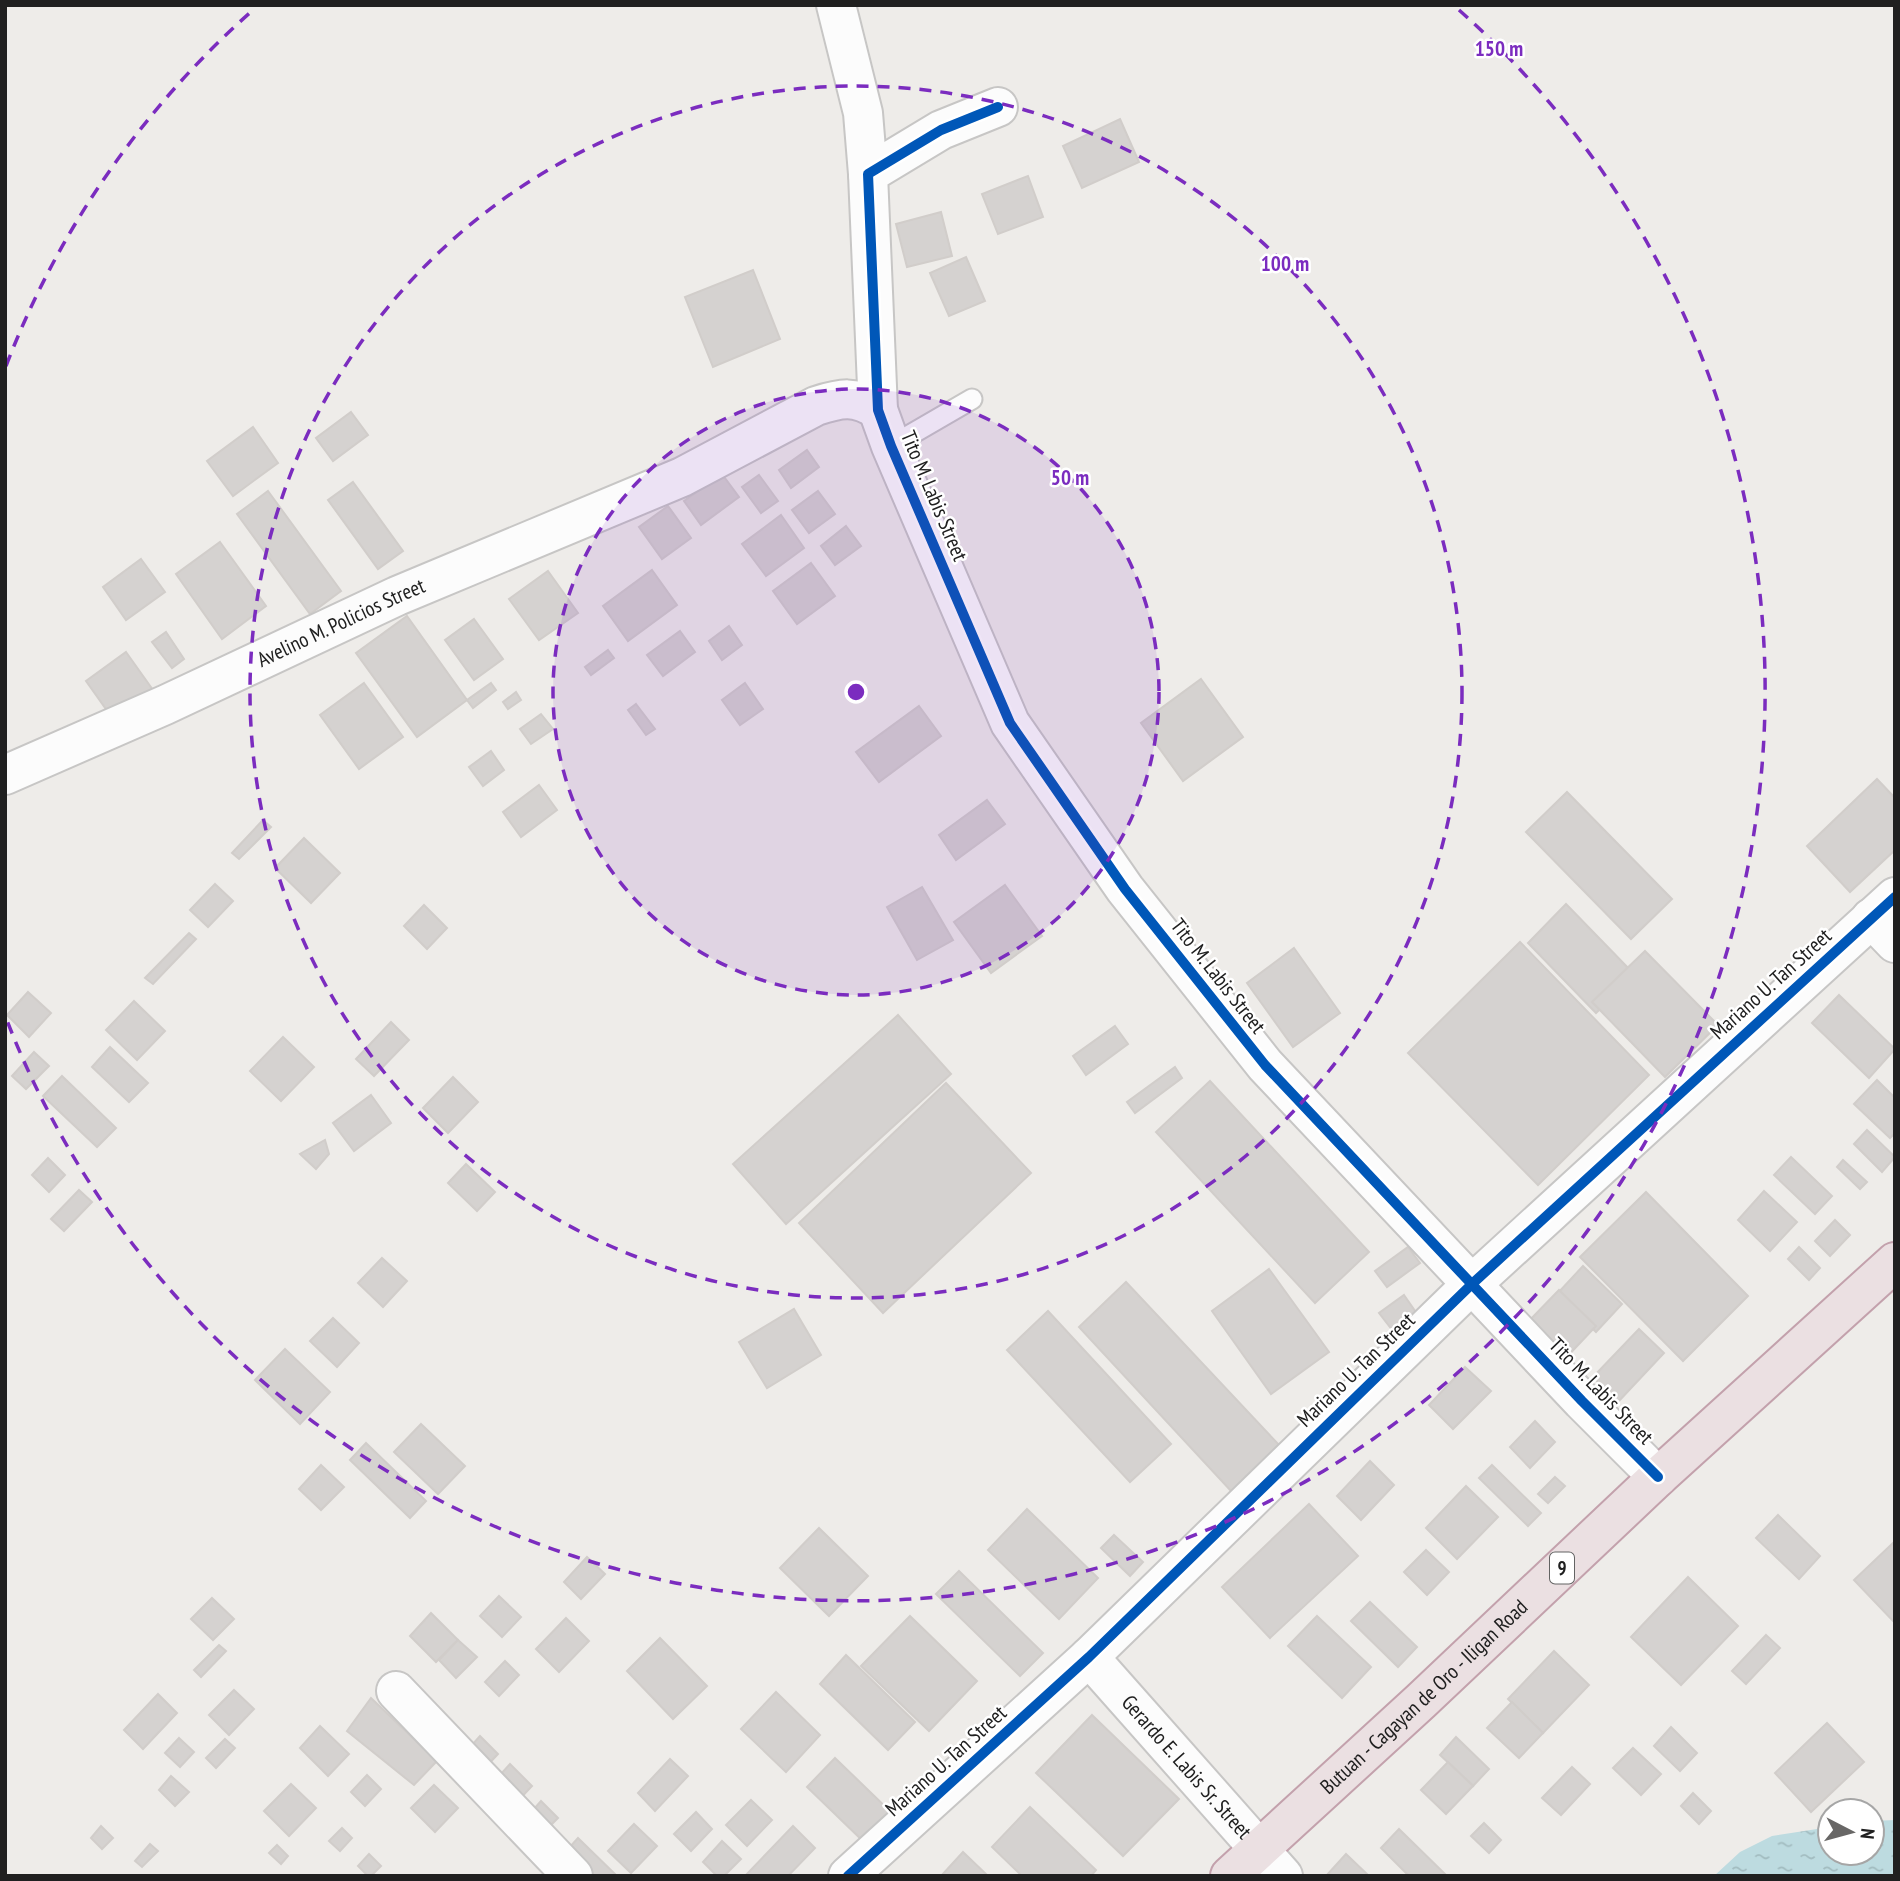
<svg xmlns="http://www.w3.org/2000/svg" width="1900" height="1881" font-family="'PT Sans Narrow',sans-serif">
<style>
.water{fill:url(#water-ripples)}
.building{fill:#d5d2d0;stroke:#d1cdca;stroke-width:2}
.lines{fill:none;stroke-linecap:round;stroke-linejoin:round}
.lane-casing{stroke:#c7c6c5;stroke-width:23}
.street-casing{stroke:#c7c6c5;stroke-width:42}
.highway-casing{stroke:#c3a1ac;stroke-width:42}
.lane{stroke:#fcfcfc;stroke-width:19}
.street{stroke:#fcfcfc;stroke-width:38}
.highway{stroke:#ebe0e2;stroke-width:38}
.cycleway-casing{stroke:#fff;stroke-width:15}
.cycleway{stroke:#0057b8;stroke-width:10}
.ring{fill:none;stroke:#7b2cbf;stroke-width:3.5;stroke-dasharray:12 9}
.labels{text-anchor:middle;stroke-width:5;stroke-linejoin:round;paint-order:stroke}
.shield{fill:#fff;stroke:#636363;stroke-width:2}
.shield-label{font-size:19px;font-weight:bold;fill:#202020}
.street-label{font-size:21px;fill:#202020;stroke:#fff}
.centre{fill:#7b2cbf;stroke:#fff;stroke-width:3.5}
.ring-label{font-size:21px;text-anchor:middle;font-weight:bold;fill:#7b2cbf;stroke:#fff;stroke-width:5;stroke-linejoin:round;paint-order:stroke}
</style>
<defs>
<pattern id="water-ripples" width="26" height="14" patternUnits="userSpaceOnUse" patternTransform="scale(1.75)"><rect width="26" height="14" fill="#bddbe0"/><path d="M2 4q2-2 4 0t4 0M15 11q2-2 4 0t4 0" fill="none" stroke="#a2bcc0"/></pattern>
</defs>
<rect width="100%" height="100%" fill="#eeece9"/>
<!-- water -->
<path class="water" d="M1895 1820V1876H1714L1740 1852 1772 1836 1830 1827V1853H1872V1821Z"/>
<!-- building -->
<g class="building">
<path d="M1120 119 1139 162 1082 188 1063 146Z"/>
<path d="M1028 176 1043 217 998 234 982 194Z"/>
<path d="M941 212 952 256 907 267 896 224Z"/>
<path d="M966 257 985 301 949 316 930 273Z"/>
<path d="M753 270 780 339 713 367 685 297Z"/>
<path d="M351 412 368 435 333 461 316 438Z"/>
<path d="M253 427 278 463 233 496 207 461Z"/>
<path d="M807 450 819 467 791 488 779 470Z"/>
<path d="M722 474 739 497 701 525 684 501Z"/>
<path d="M759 475 778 501 761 513 742 487Z"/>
<path d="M353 482 403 551 378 569 328 500Z"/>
<path d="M268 491 341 591 310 614 237 514Z"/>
<path d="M818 491 835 514 809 533 792 510Z"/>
<path d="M668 506 691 538 662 559 639 527Z"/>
<path d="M781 515 804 548 766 576 742 544Z"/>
<path d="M846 526 861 546 835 565 821 546Z"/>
<path d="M220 542 266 606 222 639 176 574Z"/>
<path d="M141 559 165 592 126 620 103 587Z"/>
<path d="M811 563 835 596 797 624 773 591Z"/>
<path d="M652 570 677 605 628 641 603 606Z"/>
<path d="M548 571 578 613 539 640 509 599Z"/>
<path d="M407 616 467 700 417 737 356 653Z"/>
<path d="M474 619 503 659 474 680 445 640Z"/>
<path d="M729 626 742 645 722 660 709 641Z"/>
<path d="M680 631 695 652 663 676 647 655Z"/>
<path d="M166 632 184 659 172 668 152 642Z"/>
<path d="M608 650 614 658 591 675 585 667Z"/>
<path d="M126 652 153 690 113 719 86 681Z"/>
<path d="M1201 679 1243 737 1183 781 1141 723Z"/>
<path d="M364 683 403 737 359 769 320 715Z"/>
<path d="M491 683 496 690 473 708 467 700Z"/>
<path d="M745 683 763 709 740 725 722 700Z"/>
<path d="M516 692 521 700 508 709 503 702Z"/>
<path d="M636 704 655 729 646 735 628 710Z"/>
<path d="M919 706 941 736 879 782 856 752Z"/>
<path d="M541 714 553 729 531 744 520 729Z"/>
<path d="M491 751 504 770 483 786 469 767Z"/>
<path d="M1877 779 1895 798V850L1850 892 1807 846Z"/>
<path d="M539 785 557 810 521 837 503 812Z"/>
<path d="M1567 792 1672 899 1631 939 1526 832Z"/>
<path d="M987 800 1005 824 956 860 939 835Z"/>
<path d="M263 820 271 827 239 859 232 853Z"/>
<path d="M304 838 340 873 311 903 275 868Z"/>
<path d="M215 884 233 901 208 927 190 910Z"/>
<path d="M1005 885 1042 936 991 973 954 922Z"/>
<path d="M922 887 953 940 917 960 887 907Z"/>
<path d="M1566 904 1635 975 1596 1013 1528 943Z"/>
<path d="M424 905 447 928 427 949 404 926Z"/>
<path d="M189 933 196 939 153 984 145 978Z"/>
<path d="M1520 942 1649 1075 1538 1185 1408 1053Z"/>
<path d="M1294 948 1340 1013 1293 1047 1247 983Z"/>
<path d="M1645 951 1718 1025 1665 1077 1592 1002Z"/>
<path d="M28 992 51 1013 29 1037 7 1015Z"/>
<path d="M1839 995 1895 1049 1869 1078 1812 1023Z"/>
<path d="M134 1001 165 1031 137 1060 106 1030Z"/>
<path d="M898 1015 951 1074 786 1224 733 1164Z"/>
<path d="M391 1022 409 1040 374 1076 356 1059Z"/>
<path d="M1115 1026 1128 1044 1086 1075 1073 1056Z"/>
<path d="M283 1037 314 1067 281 1101 250 1071Z"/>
<path d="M110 1047 148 1083 129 1102 92 1067Z"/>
<path d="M34 1052 49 1066 26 1089 12 1076Z"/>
<path d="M1175 1067 1182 1078 1135 1113 1127 1102Z"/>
<path d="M62 1076 116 1128 97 1147 43 1096Z"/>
<path d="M453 1077 478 1102 448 1133 423 1108Z"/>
<path d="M1877 1080 1895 1098V1133L1890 1138 1854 1104Z"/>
<path d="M1210 1081 1369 1252 1315 1303 1156 1132Z"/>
<path d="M946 1083 1031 1173 883 1313 799 1223Z"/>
<path d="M371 1095 391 1123 354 1151 333 1123Z"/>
<path d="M1867 1130 1895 1157 1882 1172 1854 1144Z"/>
<path d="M325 1140 329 1154 316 1169 300 1154Z"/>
<path d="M1791 1157 1832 1196 1815 1214 1774 1175Z"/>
<path d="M48 1158 65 1175 49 1192 32 1175Z"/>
<path d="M1843 1160 1867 1182 1860 1189 1837 1167Z"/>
<path d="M466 1164 495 1192 477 1211 448 1183Z"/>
<path d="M79 1190 92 1202 64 1231 51 1219Z"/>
<path d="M1764 1191 1797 1222 1770 1251 1738 1220Z"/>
<path d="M1646 1192 1748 1296 1683 1361 1580 1257Z"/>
<path d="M1835 1220 1850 1235 1830 1256 1815 1241Z"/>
<path d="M1408 1247 1420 1263 1387 1287 1375 1271Z"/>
<path d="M1799 1247 1820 1268 1809 1280 1788 1259Z"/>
<path d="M382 1258 407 1281 383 1307 358 1283Z"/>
<path d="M1583 1266 1622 1304 1596 1332 1557 1294Z"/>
<path d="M1269 1269 1329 1352 1271 1394 1212 1311Z"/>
<path d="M1126 1282 1280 1446 1232 1492 1079 1327Z"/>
<path d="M1559 1290 1596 1326 1563 1361 1526 1324Z"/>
<path d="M1404 1295 1420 1318 1396 1335 1379 1313Z"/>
<path d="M794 1309 821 1355 767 1388 739 1342Z"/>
<path d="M1048 1311 1171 1444 1130 1482 1007 1350Z"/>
<path d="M333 1318 359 1343 337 1367 310 1341Z"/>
<path d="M1639 1329 1664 1353 1618 1402 1593 1377Z"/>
<path d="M285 1349 330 1392 300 1424 255 1380Z"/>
<path d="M1465 1367 1491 1391 1453 1429 1429 1405Z"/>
<path d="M1535 1421 1555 1442 1530 1468 1510 1447Z"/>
<path d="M421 1424 465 1466 438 1494 394 1452Z"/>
<path d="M366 1443 426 1501 410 1518 350 1460Z"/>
<path d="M1370 1461 1394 1485 1361 1520 1337 1496Z"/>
<path d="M321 1465 344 1487 321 1510 299 1489Z"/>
<path d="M1492 1465 1541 1513 1528 1526 1479 1478Z"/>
<path d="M1555 1477 1565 1486 1548 1503 1538 1494Z"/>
<path d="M1466 1486 1498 1517 1457 1559 1426 1528Z"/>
<path d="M1309 1504 1358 1556 1270 1638 1222 1587Z"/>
<path d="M1027 1509 1098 1578 1059 1619 988 1550Z"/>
<path d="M1778 1515 1820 1556 1799 1579 1756 1538Z"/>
<path d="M819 1528 868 1576 829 1616 780 1568Z"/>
<path d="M1114 1535 1143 1562 1130 1576 1101 1548Z"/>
<path d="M1895 1541V1623L1854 1580Z"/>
<path d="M1426 1550 1449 1572 1427 1595 1404 1572Z"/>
<path d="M587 1557 605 1574 581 1599 564 1582Z"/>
<path d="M959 1571 1043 1653 1020 1676 936 1594Z"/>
<path d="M1688 1577 1738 1626 1681 1685 1631 1637Z"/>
<path d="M499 1596 521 1617 502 1637 480 1616Z"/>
<path d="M212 1598 234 1619 213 1640 191 1619Z"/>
<path d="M1370 1602 1417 1647 1398 1667 1351 1621Z"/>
<path d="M431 1613 458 1640 436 1662 410 1636Z"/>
<path d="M910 1616 977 1681 929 1731 861 1666Z"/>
<path d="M1317 1616 1371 1667 1342 1698 1288 1646Z"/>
<path d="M566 1618 589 1641 559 1672 536 1649Z"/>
<path d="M1766 1635 1780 1648 1746 1684 1732 1671Z"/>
<path d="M660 1638 707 1686 673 1719 627 1671Z"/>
<path d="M458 1640 477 1657 456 1678 439 1660Z"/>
<path d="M219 1645 226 1651 201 1677 194 1670Z"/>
<path d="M1554 1651 1589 1685 1543 1733 1508 1699Z"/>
<path d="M846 1655 915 1722 888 1750 820 1684Z"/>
<path d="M505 1661 519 1675 499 1696 485 1682Z"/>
<path d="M234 1690 254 1709 229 1735 209 1715Z"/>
<path d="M776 1692 820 1735 786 1772 741 1729Z"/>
<path d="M158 1694 177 1713 143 1749 124 1730Z"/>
<path d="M371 1698 437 1761 414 1785 347 1731Z"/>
<path d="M1512 1702 1543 1733 1519 1758 1487 1728Z"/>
<path d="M1092 1715 1179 1799 1123 1856 1036 1773Z"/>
<path d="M1827 1723 1864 1762 1811 1812 1775 1773Z"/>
<path d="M320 1726 349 1754 328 1776 300 1748Z"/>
<path d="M1671 1727 1697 1753 1680 1771 1654 1746Z"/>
<path d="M480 1736 498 1754 482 1771 464 1754Z"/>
<path d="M1456 1737 1489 1769 1473 1786 1440 1755Z"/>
<path d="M179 1738 194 1752 180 1767 165 1753Z"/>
<path d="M225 1739 235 1748 216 1768 206 1758Z"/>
<path d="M1633 1748 1661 1774 1641 1795 1613 1768Z"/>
<path d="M835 1758 894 1815 866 1844 807 1787Z"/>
<path d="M670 1759 688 1776 655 1811 638 1793Z"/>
<path d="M1448 1762 1473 1786 1446 1814 1421 1790Z"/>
<path d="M510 1764 532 1786 513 1806 491 1785Z"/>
<path d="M1572 1767 1590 1784 1561 1815 1542 1798Z"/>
<path d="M367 1775 381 1789 365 1806 351 1792Z"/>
<path d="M171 1776 189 1792 175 1806 159 1790Z"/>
<path d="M291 1784 316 1808 289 1836 264 1811Z"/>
<path d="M434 1785 458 1808 435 1832 411 1808Z"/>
<path d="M1693 1793 1711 1811 1699 1824 1681 1806Z"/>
<path d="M751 1800 772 1820 747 1846 726 1825Z"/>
<path d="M541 1801 558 1818 542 1834 526 1818Z"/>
<path d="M1030 1807 1096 1870 1091 1876H1022L992 1847Z"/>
<path d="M696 1812 712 1829 691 1851 674 1834Z"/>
<path d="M1484 1823 1501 1840 1489 1853 1471 1836Z"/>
<path d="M634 1824 657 1846 631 1873 608 1851Z"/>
<path d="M101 1826 113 1838 102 1849 91 1838Z"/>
<path d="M793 1826 815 1848 788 1876H745Z"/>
<path d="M342 1828 352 1838 340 1851 329 1841Z"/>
<path d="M1399 1829 1447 1876H1409L1381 1848Z"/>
<path d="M578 1838 617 1876H579L560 1858Z"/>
<path d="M722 1841 741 1859 724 1876H717L703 1862Z"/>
<path d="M150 1844 158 1851 142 1867 135 1861Z"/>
<path d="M277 1845 288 1856 281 1864 269 1853Z"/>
<path d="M963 1852 988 1876H941Z"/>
<path d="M369 1854 381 1866 371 1876H368L358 1866Z"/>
<path d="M1346 1854 1369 1876H1326Z"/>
</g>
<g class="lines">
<defs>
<path id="lane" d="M891 446 972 399"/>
<g id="street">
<path d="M836 5 863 113 868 174"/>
<path d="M998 107 941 130 868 174 878 410 891 446 1010 723 1125 889 1265 1065 1582 1401 1658 1477"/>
<path id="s1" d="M5 775 165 705 397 596 682 477 816 406C841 398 855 395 878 410"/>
<path d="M1871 918 1895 943"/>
<path id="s2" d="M1089 1657 1283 1876"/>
<path d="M396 1691 573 1876"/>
<path d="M848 1876 1089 1657 1472 1284 1895 897"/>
</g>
<g id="highway">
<path id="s3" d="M1230 1876 1421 1701 1658 1477 1895 1262"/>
</g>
</defs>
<!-- lane casing -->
<use href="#lane" class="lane-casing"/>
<!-- street casing -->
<use href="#street" class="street-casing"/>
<!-- highway casing -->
<use href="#highway" class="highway-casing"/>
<!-- lane -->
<use href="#lane" class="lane"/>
<!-- street -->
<use href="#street" class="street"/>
<!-- highway -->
<use href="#highway" class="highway"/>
<defs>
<g id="cycleway">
<path d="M998 107 941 130 868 174 878 410 891 446 1010 723 1125 889 1265 1065 1582 1401 1658 1477"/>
<path d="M848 1876 1089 1657 1472 1284 1895 897"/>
</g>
</defs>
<!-- cycleway casing -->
<use href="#cycleway" class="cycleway-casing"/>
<!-- cycleway -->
<use href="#cycleway" class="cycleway"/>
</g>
<!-- distance rings -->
<circle cx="856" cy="692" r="303" fill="#7b2cbf" fill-opacity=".12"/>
<g class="ring">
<circle cx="856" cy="692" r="303"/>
<circle cx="856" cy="692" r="606"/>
<path d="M6 366A910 910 0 0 1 253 10M1459 10A910 910 0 1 1 6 1018"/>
</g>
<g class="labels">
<!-- shield labels -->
<rect class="shield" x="1550" y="1552.5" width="24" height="31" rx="5"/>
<g class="shield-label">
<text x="1562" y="1575">9</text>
</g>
<!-- street labels -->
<g class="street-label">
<text transform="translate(934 496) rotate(67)" y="7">Tito M. Labis Street</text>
<text dy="7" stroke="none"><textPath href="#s1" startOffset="369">Avelino M. Policios Street</textPath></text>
<text transform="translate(1218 976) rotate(52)" y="7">Tito M. Labis Street</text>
<text transform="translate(1771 984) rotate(-42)" y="7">Mariano U. Tan Street</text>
<text transform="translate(1356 1370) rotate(-44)" y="7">Mariano U. Tan Street</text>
<text transform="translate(1601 1391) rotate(46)" y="7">Tito M. Labis Street</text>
<text dy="7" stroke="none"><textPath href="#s3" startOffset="264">Butuan - Cagayan de Oro - Iligan Road</textPath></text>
<text transform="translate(946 1761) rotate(-42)" y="7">Mariano U. Tan Street</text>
<text dy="7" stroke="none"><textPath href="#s2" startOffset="147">Gerardo E. Labis Sr. Street</textPath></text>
</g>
</g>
<circle cx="856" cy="692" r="10" class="centre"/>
<g class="ring-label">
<text x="1499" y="56">150 m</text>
<text x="1285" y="271">100 m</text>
<text x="1070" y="485">50 m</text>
</g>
<!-- border -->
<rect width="1900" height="1881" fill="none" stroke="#202020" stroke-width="14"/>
<!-- north arrow -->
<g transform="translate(1851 1832) rotate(96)"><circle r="33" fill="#ffffff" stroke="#a6a6a6" stroke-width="2"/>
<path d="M0-5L12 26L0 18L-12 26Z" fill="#686766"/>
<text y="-10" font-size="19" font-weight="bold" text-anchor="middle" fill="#202020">N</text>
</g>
</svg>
